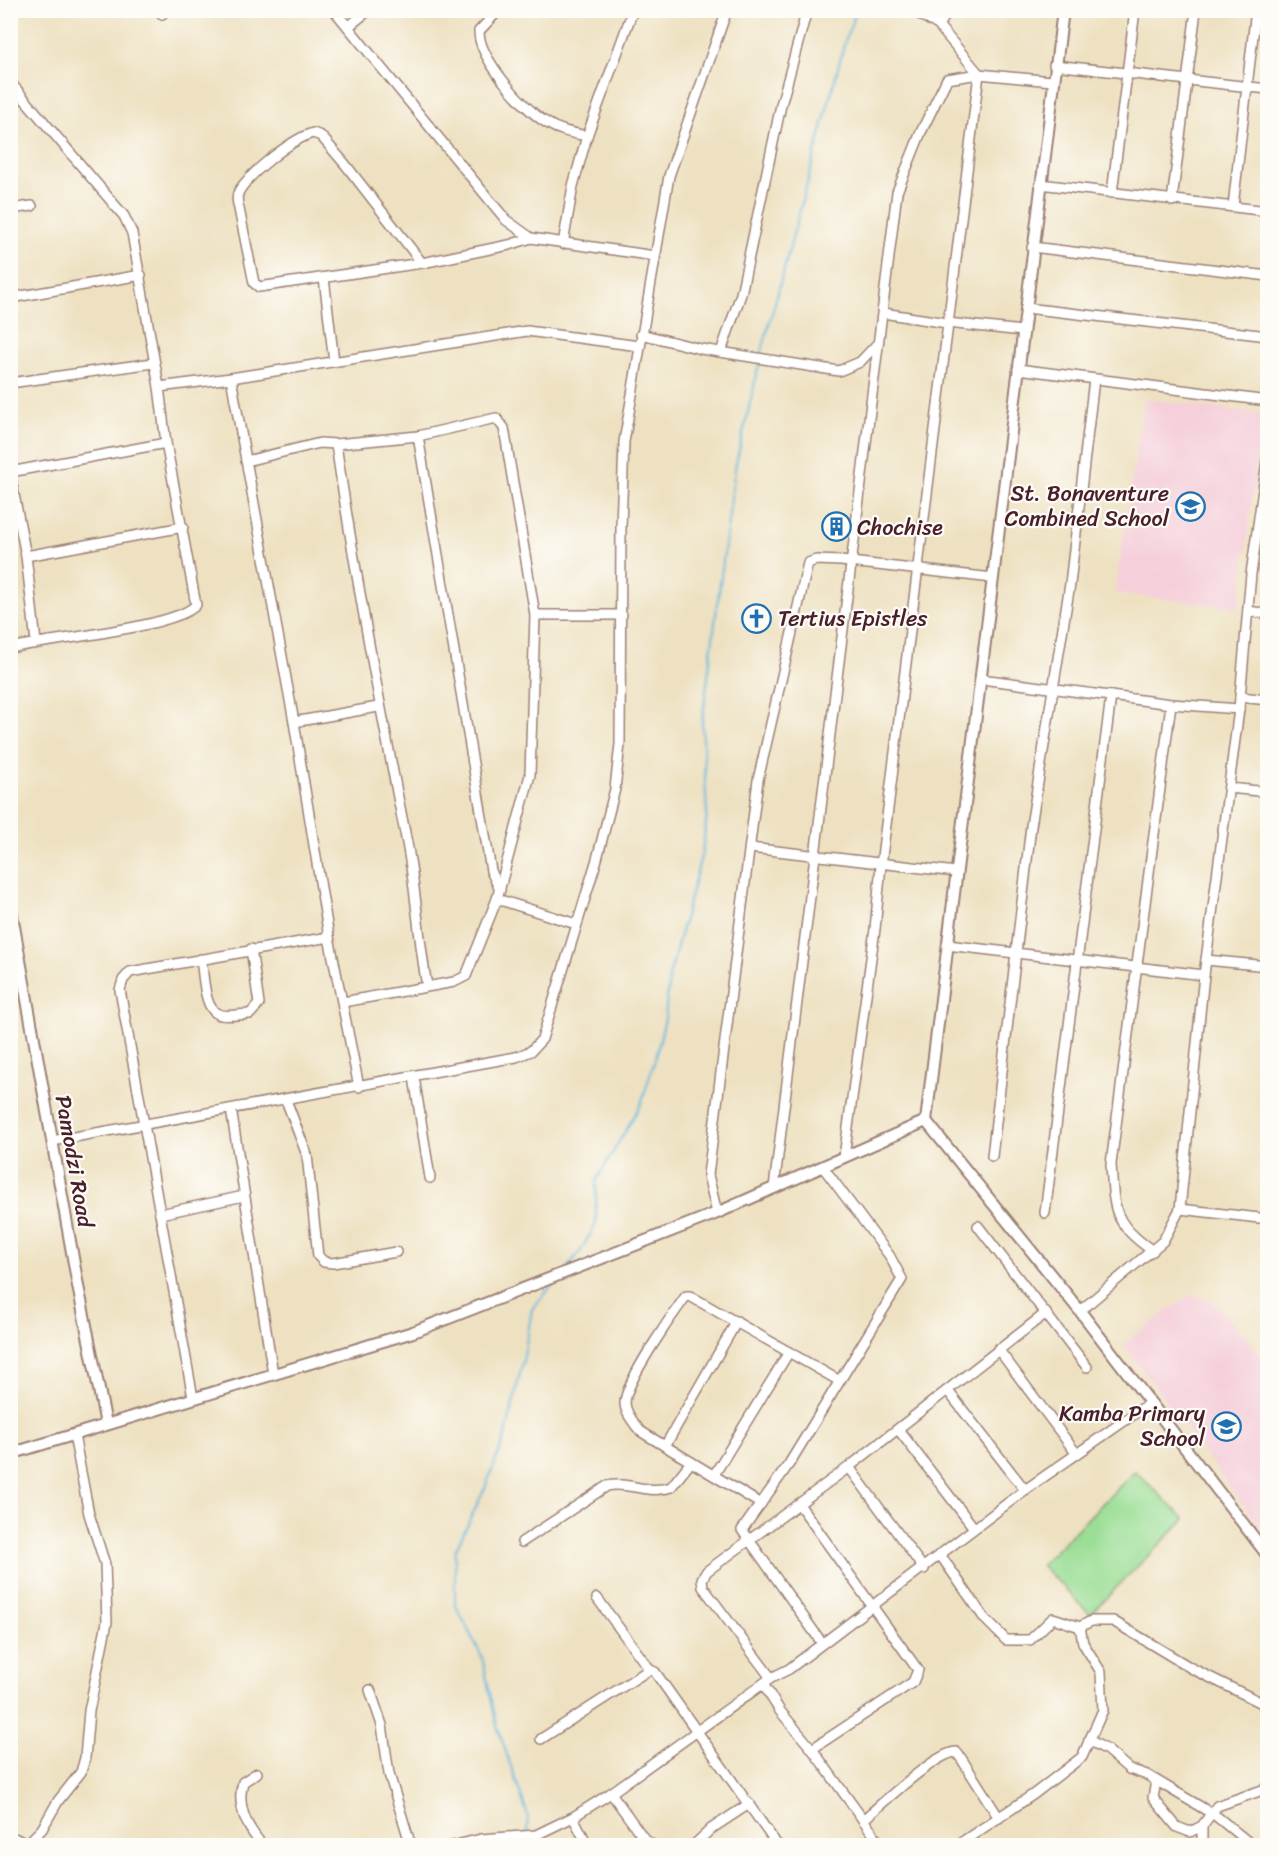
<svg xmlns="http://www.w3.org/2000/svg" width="1278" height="1856" font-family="Sriracha,sans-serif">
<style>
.built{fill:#f5cfda}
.green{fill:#9bde95;stroke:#727e60;stroke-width:1.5}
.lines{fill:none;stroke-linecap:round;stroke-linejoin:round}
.stream{stroke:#60b5dc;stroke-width:2}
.minor-casing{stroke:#9c8076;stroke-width:12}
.tertiary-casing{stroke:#9c8076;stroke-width:14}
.minor{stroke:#fff;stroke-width:9}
.tertiary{stroke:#fff;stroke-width:10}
.labels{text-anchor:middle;stroke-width:4.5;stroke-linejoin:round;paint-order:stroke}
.poi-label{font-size:22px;fill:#4a1f2b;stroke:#fdfcf7;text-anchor:end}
.street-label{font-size:22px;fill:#4a1f2b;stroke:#fdfcf7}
</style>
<rect width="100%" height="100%" fill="#fdfcf7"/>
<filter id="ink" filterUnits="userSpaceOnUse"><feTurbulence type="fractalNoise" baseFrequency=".0167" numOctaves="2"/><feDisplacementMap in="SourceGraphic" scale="12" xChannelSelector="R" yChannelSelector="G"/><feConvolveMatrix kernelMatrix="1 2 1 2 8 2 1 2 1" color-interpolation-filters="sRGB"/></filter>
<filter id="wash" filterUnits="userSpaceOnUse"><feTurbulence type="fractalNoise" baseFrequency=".008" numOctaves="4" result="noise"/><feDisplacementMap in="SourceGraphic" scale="24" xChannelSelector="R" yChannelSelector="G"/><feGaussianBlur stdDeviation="1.35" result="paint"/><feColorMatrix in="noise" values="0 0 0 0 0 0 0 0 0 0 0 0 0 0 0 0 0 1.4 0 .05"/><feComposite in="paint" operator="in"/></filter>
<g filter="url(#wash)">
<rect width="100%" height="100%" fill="#eee1c1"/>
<!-- built -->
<g class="built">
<path d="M1144 399 1259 413 1262 418 1239 608 1115 593Z"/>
<path d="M1189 1295 1212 1300 1267 1361V1537L1123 1344Z"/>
</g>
<!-- green -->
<path class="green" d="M1135 1471 1185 1519 1090 1614 1041 1565Z"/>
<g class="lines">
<!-- stream -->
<g class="stream">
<path d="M761 355 846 38 857 10"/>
<path d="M567 1268 580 1252 596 1224V1181L641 1104 656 1056 665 1019 669 977 702 853 707 815 702 723 735 468 760 360"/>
<path d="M527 1834 528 1816 497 1726 482 1657 455 1604V1551L485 1488 506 1434 524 1356 532 1309 556 1281"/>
</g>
</g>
</g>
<g filter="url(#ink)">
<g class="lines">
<defs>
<g id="minor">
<path d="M334 10 506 220 531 238 655 256"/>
<path d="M499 10 479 31C478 57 524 110 547 123 559 131 573 133 587 136"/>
<path d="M162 14 166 10"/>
<path d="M938 25 950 10"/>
<path d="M348 27 369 10"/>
<path d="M1054 65 1268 89"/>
<path d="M10 82 124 216 132 233 159 387"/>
<path d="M1040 184 1268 211"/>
<path d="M1112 193 1135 10"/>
<path d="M1172 201 1196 10"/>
<path d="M1233 206 1256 10"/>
<path d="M10 209 32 206"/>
<path d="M563 244 573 186 587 136 633 10"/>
<path d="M1032 247 1268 276"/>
<path d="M422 263 345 164 321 136 313 133C292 139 251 172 239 191 237 195 237 200 238 204L254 283 259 287 422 263 509 245 531 238"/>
<path d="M324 278 334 362"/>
<path d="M10 298 141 275"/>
<path d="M1026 308 1268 336"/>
<path d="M883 313 947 323 1023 331"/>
<path d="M641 334 701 349 839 371 860 362 877 344"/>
<path d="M721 352 741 294 781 105 807 10"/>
<path d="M1018 369 1268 401"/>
<path d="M231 378 294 722 329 937"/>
<path d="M10 383 153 363"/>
<path d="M418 436 491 871 500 890"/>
<path d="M246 461 320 443 336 444"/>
<path d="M10 472 166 443"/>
<path d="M10 474 26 556 36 642"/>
<path d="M26 556 183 527"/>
<path d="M1248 611 1268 614"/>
<path d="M535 615H622"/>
<path d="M10 648C48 639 175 628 196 605L166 443 159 387 231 378 527 331 639 346"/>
<path d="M981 679 1171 704 1239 709"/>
<path d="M1240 697 1268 700"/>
<path d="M294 722 378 707"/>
<path d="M1229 788 1268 792"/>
<path d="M750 848 956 872"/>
<path d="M497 899 576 924"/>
<path d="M947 945 1204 975"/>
<path d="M201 959C204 974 203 1012 221 1015 230 1017 241 1014 250 1014L259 1004 251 949"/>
<path d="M1206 960 1268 966"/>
<path d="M343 1002 454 982 466 976 497 899 530 775 535 615 504 428 496 418 418 436 336 444C355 576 380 707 406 838 416 886 418 937 427 986"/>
<path d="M414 1077 430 1178"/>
<path d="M286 1100 307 1155 318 1256 324 1262 333 1263 396 1252"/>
<path d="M231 1109 273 1374"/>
<path d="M52 1141 516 1057 531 1051 542 1039 597 859 615 789 620 744 621 527 624 442 669 176 727 10"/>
<path d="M992 1156 1031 826 1070 584 1094 379"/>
<path d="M844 1157 875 929 881 865 979 74 938 25 912 10"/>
<path d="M774 1188 897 192 921 132 947 79 979 74 1052 81"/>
<path d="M1180 1209 1268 1219"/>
<path d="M717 1213 708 1175 758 780 808 563 816 560 841 561 993 578"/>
<path d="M1045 1213 1111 696"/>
<path d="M160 1214 244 1196"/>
<path d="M978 1226 1087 1367"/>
<path d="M1153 1251C1113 1224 1114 1210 1111 1164L1171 704"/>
<path d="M1080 1311 1163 1241 1180 1209 1204 975 1239 709 1251 574 1268 454"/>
<path d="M998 1349 1076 1453"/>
<path d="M948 1391 1025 1490"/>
<path d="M193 1398 120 990 123 980 130 972 329 937 359 1087"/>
<path d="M898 1429 974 1528"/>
<path d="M665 1446 737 1321"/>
<path d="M849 1467 924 1569"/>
<path d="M714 1475 789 1352"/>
<path d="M761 1504 640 1431C634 1423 625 1413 625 1403 625 1382 672 1315 686 1296H690L838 1380"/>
<path d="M522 1542 607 1486C628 1481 648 1495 671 1487L691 1462"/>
<path d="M941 1556 985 1619 1006 1640H1030L1053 1618 1080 1627 1091 1621H1113L1191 1668 1268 1706"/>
<path d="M597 1598 650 1670"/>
<path d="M822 1643 742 1530 789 1464 902 1279 889 1255 823 1167"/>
<path d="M771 1678 703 1587 702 1579 707 1571 849 1467 1046 1313"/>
<path d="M763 1684 780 1711 812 1749 913 1682 918 1670 799 1504"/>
<path d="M370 1690 382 1725 389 1774 411 1846"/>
<path d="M541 1739 644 1673 650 1670 655 1672 778 1846"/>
<path d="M1089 1740 1107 1750 1129 1769 1147 1775 1216 1816 1253 1846"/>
<path d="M812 1749 882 1846"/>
<path d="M257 1773 243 1782C236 1806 247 1828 263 1846"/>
<path d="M1156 1781 1153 1798 1177 1827 1190 1832 1202 1826 1217 1806 1268 1788"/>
<path d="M611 1793 645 1840 654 1846"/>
<path d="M573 1817 588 1846"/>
<path d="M863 1820C881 1805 935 1753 956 1752L961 1758 999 1818"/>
<path d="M10 1836 31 1846"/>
<path d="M28 1843 42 1829 58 1801 81 1772 85 1758 89 1711 107 1622 105 1564 89 1514 74 1435"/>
<path d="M452 1846 481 1839 536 1835 573 1817 611 1793 771 1678 789 1669 1025 1490 1150 1403"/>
<path d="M693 1846 711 1829 749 1804"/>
<path d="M956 1846 1034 1794 1082 1757 1103 1710 1101 1672 1083 1643 1080 1627"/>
<path d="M1202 1846V1826"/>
</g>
<g id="tertiary">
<path d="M1063 10 926 1121 1080 1311 1268 1556"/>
<path d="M10 904 78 1286 106 1424"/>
<path d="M10 1454 413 1332 717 1213 926 1121"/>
</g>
</defs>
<!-- minor casing -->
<use href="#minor" class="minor-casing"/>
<!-- tertiary casing -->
<use href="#tertiary" class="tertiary-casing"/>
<!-- minor -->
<use href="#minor" class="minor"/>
<!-- tertiary -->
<use href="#tertiary" class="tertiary"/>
</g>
</g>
<!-- icons -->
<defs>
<symbol id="school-ring" viewBox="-11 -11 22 22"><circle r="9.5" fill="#fdfcf7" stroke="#1f6fb2" stroke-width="1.5"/><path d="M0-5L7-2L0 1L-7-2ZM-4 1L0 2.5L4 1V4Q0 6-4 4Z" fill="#1f6fb2"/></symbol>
<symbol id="building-ring" viewBox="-11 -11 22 22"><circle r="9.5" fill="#fdfcf7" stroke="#1f6fb2" stroke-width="1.5"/><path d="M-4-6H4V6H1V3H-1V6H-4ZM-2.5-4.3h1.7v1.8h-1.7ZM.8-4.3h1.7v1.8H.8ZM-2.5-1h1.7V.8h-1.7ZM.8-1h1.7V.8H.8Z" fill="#1f6fb2"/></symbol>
<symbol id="church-ring" viewBox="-11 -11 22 22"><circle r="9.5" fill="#fdfcf7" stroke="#1f6fb2" stroke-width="1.5"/><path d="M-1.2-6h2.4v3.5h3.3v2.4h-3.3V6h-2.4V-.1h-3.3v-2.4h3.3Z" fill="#1f6fb2"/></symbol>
</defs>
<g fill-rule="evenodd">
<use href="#school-ring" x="1174" y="490" width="33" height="33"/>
<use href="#building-ring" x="820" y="510" width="33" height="33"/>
<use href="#church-ring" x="740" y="602" width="33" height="33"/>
<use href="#school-ring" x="1210" y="1410" width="33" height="33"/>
</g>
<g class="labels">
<!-- poi labels -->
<g class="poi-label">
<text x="1169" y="501">St. Bonaventure<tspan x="1169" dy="25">Combined School</tspan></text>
<text x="857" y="535" text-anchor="start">Chochise</text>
<text x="778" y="626" text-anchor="start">Tertius Epistles</text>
<text x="1205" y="1421">Kamba Primary<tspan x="1205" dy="25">School</tspan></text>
</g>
<!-- street labels -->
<g class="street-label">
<text transform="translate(75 1161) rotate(80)" y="8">Pamodzi Road</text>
</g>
</g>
<!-- margin -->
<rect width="1278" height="1856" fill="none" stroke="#fdfcf7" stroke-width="36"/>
</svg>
